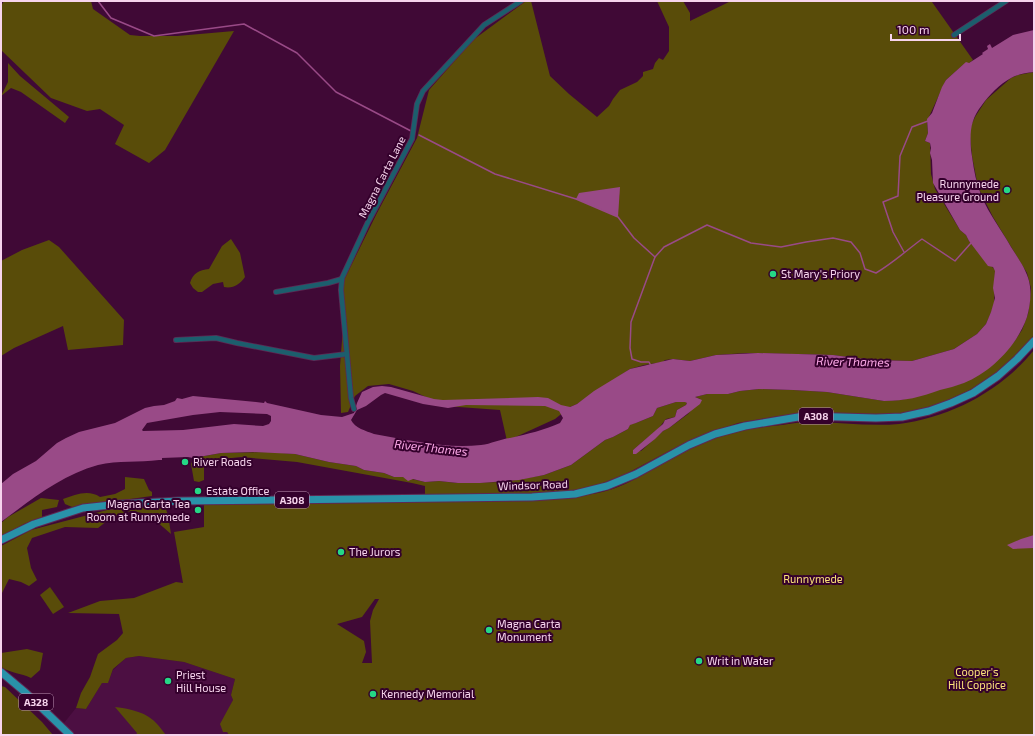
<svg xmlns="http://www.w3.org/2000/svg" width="1035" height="736" font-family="'Exo 2',sans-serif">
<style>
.built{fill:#4c0f42}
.green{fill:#594c09;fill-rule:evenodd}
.water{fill:#994a87;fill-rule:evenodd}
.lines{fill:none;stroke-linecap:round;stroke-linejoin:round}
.stream{stroke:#994a87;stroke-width:1.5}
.minor-casing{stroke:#5d2953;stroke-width:6}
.primary-casing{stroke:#5d2953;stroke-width:9}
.minor{stroke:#1c5e6d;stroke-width:4.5}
.primary{stroke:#2992a9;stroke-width:7}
.poi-dot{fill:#25d886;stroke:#34002c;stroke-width:1.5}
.labels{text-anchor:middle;stroke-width:4;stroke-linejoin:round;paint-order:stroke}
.shield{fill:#34002c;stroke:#bc94b3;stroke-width:1}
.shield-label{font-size:10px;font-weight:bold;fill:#f7d4ed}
.street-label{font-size:11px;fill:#f7d4ed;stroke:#34002c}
.poi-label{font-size:11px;fill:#f7d4ed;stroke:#34002c;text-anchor:start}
.park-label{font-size:11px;fill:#fce37a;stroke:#34002c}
.water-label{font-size:12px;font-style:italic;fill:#fea9e9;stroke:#34002c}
</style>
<rect width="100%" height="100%" fill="#400936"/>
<!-- built -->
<path class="built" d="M139 656 184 662 235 679 231 695 233 700 227 712V732L229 735H75L64 723 76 708 86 709 102 683 108 682 113 670 126 658Z"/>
<!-- green -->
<g class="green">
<path d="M4 1H91L93 9 130 35 140 36H177L234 31 165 150 149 163 115 144 124 125 100 109 87 111 51 98 1 50V6Z"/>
<path d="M526 1H531L550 76 569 94 597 117 609 106 613 99 620 90 637 82 643 76V72L653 69 655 63 659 58 663 60 669 51V27L657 1H683L690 13V21L731 1H766L776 2V1H934L932 2 973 60 969 63 963 65 946 80 927 121 928 133 925 141 930 143 931 174 935 189 960 230 966 235 969 241 995 270 994 306 986 324 977 334 954 349 912 361 871 360 833 355 746 353 716 355 690 361 673 359 665 360 663 362 644 365 630 369 577 404 570 407 555 419 507 441 500 410 445 406 413 391 389 384 368 386 355 396 348 412 341 413 340 366 343 328 344 280 377 213 417 138 429 90 473 40Z"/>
<path d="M8 63 20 76 69 117 65 123 21 92 11 88 1 96 8 82Z"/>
<path d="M1034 72V335C999 382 944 410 886 415L804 414 779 416 738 423 698 437 671 450 624 475 587 489 551 494 425 495V486L412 483 297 462 241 457 204 461V480L199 482 194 481 191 464 194 458 221 453 269 452 295 454 329 462 356 466 364 470 384 473 394 477H403L425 482 439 481 457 483 503 482 544 475 571 465 605 440 613 437 628 429 630 424 636 423 653 416 657 408 676 402 685 401 687 403 686 405 677 410 675 417 666 419 658 429 633 450 641 451 663 431 669 428 688 414 700 399 695 397 707 394H728L740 391 759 389 793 390 827 392 884 401 901 400 963 383 1014 342 1022 330 1028 314 1030 300 1031 288 1027 273 993 217 978 187 972 156 970 137V128L975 117 986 100 1011 78 1018 75Z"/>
<path d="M231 239 240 253 245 277C240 284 233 289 224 287L223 282 213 284 202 292H198L193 288 190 283C193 273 199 270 209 269L222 246Z"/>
<path d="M49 240 59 247 124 320 123 345 68 350 63 326 14 348 1 356V261L22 250Z"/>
<path d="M1034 350V735H229L227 732H223L220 724 233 700 231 695 235 679 184 662 139 656 126 658 113 669 108 683H102L86 709 76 708 81 693 90 677 98 654 117 640 123 633 119 614 68 613 100 601 134 598 176 582 183 583 174 532 204 527V503L570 498C588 495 608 492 625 484 659 468 689 445 725 435 744 429 762 427 782 425 788 424 796 423 803 422 835 421 867 427 899 424 951 417 1001 391 1034 350ZM375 599H379L373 610 370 621 372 663H362L366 652 364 641 337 624 362 617Z"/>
<path d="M125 477 144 479 149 490 152 492V496L72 507 65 504 63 499C75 495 88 489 100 497L115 494 125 489Z"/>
<path d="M41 498 59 500 57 507 42 510V517L24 524 1 537V523L8 517Z"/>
<path d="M164 504 168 515 171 534 148 514 131 511 112 517 98 528 65 527 32 538 27 548 31 568 37 580 29 586 21 582 9 579 1 595V546L31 530 107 510Z"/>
<path d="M50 587 64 607 53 614 40 595Z"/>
<path d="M27 649 43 653 40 670 31 678C21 673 10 673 1 667V653Z"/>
<path d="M1 686 5 687 42 722 53 735H1Z"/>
<path d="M115 707C131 709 147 712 158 725 161 728 163 732 166 735H136L137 733Z"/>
</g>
<!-- water -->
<g class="water">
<path d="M1034 30V72C1026 73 1018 74 1011 78 1000 84 989 95 982 105 970 120 970 132 971 150 973 162 974 174 978 186 984 208 1000 227 1011 247 1018 258 1026 269 1029 281 1032 293 1030 306 1027 317 1017 346 991 372 964 383 956 386 948 388 940 390 920 397 906 401 884 401L827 392 793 390 759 389 740 391 728 394H707L695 397 702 400 700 404 669 428 663 431 655 439 636 454H633V450L663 424 665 420 675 417 677 410 686 405 687 403 685 402H676L657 408 653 416 636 423 630 425 628 429 613 437 605 440 571 465 544 475 519 480 480 483H458L439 481 425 482 413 479 408 481 403 477H394L384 473 364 470 356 466 329 462 295 454 253 452 221 453 193 458 188 457 162 458V460H159C139 463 118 460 98 465 61 475 31 500 1 522V484L13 474 36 461 57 443 66 438 79 432 115 423 145 408 154 406 164 405 175 401 177 398 182 399 193 396 256 402 264 403 265 401 267 403 321 415 342 417 354 413 357 403 362 392 373 387 382 386 391 387 434 399 443 400 538 397 548 398 561 405 570 407 577 404 594 391 630 369 673 359 690 361 716 355 758 353 833 355 871 360 912 361 954 349 977 334 986 324 991 312 995 298 993 288 995 271 993 267 988 266 969 241 966 235 960 230 933 183 932 160 930 153 931 148 930 143 925 141 928 133 927 119 932 113 942 87 946 80 966 62 969 63 983 54 982 53 988 49 987 46 990 44 992 48 1013 35ZM385 393 423 404 448 408 466 405 545 406 559 411 563 418 560 423C544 430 528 434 510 438 500 439 491 444 481 445 445 449 409 440 374 434 366 431 355 428 351 420L357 410 366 406 381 395ZM220 412 267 414 271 416V421L269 424 263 426 234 424 183 430 143 431 142 430 147 423 193 415Z"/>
<path d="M620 187 618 217 576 199 579 193Z"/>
<path d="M1034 535V548L1013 549 1007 545 1021 539Z"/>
</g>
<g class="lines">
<!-- stream -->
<g class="stream">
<path d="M98 1 111 18 154 36 244 24 297 53 336 92 411 131"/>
<path d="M419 135 495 174 576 199 618 217 634 238 655 257 631 322 630 348 632 359 641 362H649L651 366"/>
<path d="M904 252 893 232 883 202 898 196 900 156 912 127 928 121"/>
<path d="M655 257 664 247 707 225 751 243 781 247 806 242 833 238 851 242 860 253 865 269 876 273C893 263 907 250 922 239L955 261 971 243"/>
</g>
<defs>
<g id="minor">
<path d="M954 35 1006 1"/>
<path d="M276 292 328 283 342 279"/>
<path d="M176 340 216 338 237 343 314 358 347 354"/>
<path d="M354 409 351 398 341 290 342 278 368 222 412 139 417 104 423 91 484 25 521 1"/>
</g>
<g id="primary">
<path d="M1 540 34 524 83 508 120 504 179 501 532 497 575 494 607 486 636 474 689 445 715 434 745 426 804 416 876 418 902 417 929 411 951 403 973 393 998 376 1017 359 1034 341"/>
<path d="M1 672 26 693 70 735"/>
</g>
</defs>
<!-- minor casing -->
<use href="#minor" class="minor-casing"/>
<!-- primary casing -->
<use href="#primary" class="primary-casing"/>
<!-- minor -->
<use href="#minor" class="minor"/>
<!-- primary -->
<use href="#primary" class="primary"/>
</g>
<!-- markers -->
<g class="poi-dot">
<circle cx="1007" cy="190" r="4"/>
<circle cx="773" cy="274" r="4"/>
<circle cx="185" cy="462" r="4"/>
<circle cx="198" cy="491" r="4"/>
<circle cx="198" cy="510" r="4"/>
<circle cx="341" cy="552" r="4"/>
<circle cx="489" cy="630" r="4"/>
<circle cx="699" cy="661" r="4"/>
<circle cx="168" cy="681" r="4"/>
<circle cx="373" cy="694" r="4"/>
</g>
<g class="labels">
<!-- shield labels -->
<g class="shield">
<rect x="799" y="408" width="34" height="16" rx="3"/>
<rect x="275" y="492" width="34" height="16" rx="3"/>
<rect x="19" y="694" width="34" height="16" rx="3"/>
</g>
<g class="shield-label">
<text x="816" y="420">A308</text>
<text x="292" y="504">A308</text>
<text x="36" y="706">A328</text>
</g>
<!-- street labels -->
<g class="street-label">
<text transform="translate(382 177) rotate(-63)" y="4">Magna Carta Lane</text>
<text transform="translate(533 485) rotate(-2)" y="4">Windsor Road</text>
</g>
<!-- poi labels -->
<g class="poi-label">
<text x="999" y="188" text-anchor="end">Runnymede<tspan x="999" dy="13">Pleasure Ground</tspan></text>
<text x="781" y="278">St Mary's Priory</text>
<text x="193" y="466">River Roads</text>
<text x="206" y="495">Estate Office</text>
<text x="190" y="508" text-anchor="end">Magna Carta Tea<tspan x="190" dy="13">Room at Runnymede</tspan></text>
<text x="349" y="556">The Jurors</text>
<text x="497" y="628">Magna Carta<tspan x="497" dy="13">Monument</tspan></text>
<text x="707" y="665">Writ in Water</text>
<text x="176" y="679">Priest<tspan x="176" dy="13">Hill House</tspan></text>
<text x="381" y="698">Kennedy Memorial</text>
</g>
<!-- park labels -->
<g class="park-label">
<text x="813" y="583">Runnymede</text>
<text x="977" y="676">Cooper's<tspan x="977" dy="13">Hill Coppice</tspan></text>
</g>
<!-- water labels -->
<g class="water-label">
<text transform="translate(853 362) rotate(1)" y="4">River Thames</text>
<text transform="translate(431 448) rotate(6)" y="4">River Thames</text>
</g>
</g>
<!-- border -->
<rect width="1035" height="736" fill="none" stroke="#f7d4ed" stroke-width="4"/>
<!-- scale -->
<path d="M891 34v6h69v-6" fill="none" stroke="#f7d4ed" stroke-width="2"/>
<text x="897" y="34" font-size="12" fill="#f7d4ed" stroke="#34002c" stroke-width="3" paint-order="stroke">100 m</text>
</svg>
